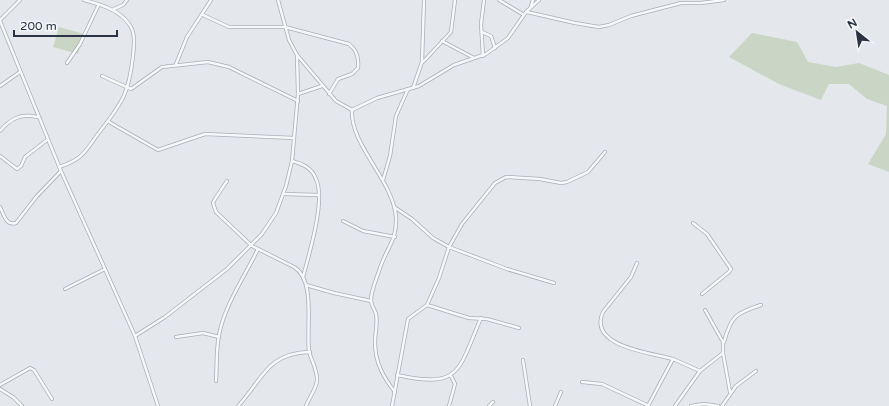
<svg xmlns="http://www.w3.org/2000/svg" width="889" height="406" font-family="'Varela Round',sans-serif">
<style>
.green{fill:#c9d6c5}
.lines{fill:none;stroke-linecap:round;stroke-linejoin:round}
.minor-casing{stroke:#a9aeb7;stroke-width:4}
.minor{stroke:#f7f8fa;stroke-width:2.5}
</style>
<rect width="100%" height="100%" fill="#e4e7ec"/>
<!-- green -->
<g class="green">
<path d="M59 27 84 34 78 54 53 47Z"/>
<path d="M752 33 797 42 808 62 836 67 859 63 889 75V172L868 164 886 134 887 106 867 99 849 84H829L821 100 779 84 729 57Z"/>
</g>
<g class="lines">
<defs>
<g id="minor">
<path d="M499 0 524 15"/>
<path d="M531 6 533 0"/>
<path d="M112 10 123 5 127 0"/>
<path d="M527 12 575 23 599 27 609 25 631 16 681 3H701L724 0"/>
<path d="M203 15 229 27H285L349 44C357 50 359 59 358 68L352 74 338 79 329 94"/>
<path d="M0 20 20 0"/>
<path d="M0 21 61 171 135 336 158 406"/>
<path d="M482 32 491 36 495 48"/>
<path d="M442 41 474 58"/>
<path d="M297 55 336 101 352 110C350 145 393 180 396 217 397 241 387 247 380 268 377 278 371 290 371 300 371 305 375 310 376 314 378 323 375 333 375 342 375 362 383 377 395 392"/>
<path d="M483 56 481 24 484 0"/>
<path d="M423 62 451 32 455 0"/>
<path d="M67 63 80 44 99 4"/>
<path d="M176 64 187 37 211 0"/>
<path d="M102 76 131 89 162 67 208 62 229 67 298 101"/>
<path d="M0 86 20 72"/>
<path d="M413 88 422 62 424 0"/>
<path d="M298 94 322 86"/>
<path d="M352 110 377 98 419 86 454 65 486 54 508 38 526 12 539 0"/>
<path d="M109 122 158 150 205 134 294 138"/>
<path d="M0 131C10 119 21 113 37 117"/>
<path d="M0 156 17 169 21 166 25 157 47 140"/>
<path d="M292 161C303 164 312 168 316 179 326 200 309 254 303 277"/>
<path d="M59 167C86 158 85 150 101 130 123 102 129 92 133 56 134 45 136 33 129 24 120 10 99 4 84 0"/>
<path d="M383 180 390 156 396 116 408 89"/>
<path d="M227 181 215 199 213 203 216 212 252 246 294 267C316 280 306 328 309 351 311 360 318 371 317 381 316 389 309 398 306 406"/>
<path d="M284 194 318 195"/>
<path d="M0 207C4 215 6 226 16 223L37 196 61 171"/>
<path d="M394 207 412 219 433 238 449 247 507 269 554 283"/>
<path d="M343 221 363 231 395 237"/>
<path d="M693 223 707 234 731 269 729 272 702 294"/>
<path d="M637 263 631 277 603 312C587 347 653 353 673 359"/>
<path d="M306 285 334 293 371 301"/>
<path d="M65 289 105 269"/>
<path d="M427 305 469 318 487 319 519 328"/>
<path d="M705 310 723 342V353L730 392"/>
<path d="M135 336 165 317 227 269 262 234 276 213 286 186 292 161 298 94 297 55 289 40 278 0"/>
<path d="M176 337 203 333 219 337"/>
<path d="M724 342C731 316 736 313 761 305"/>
<path d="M523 360 530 406"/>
<path d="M397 375C461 389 458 371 481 318"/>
<path d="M216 381C217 366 216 350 219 335 225 304 244 278 258 249"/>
<path d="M582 382 602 384 649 406"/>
<path d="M0 385 30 368 34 370 52 399"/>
<path d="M0 389 13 397 22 406"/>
<path d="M238 406C263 379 267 353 310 352"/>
<path d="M392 406 408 319 427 305 439 278 449 247 462 224 495 183 506 177 540 179 561 183 567 182 588 172 605 152"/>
<path d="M449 406 455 384 451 376"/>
<path d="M489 406 493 402"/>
<path d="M555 406 561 392"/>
<path d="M648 406 673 359 700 371"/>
<path d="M675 406 700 371 723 353"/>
<path d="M691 406 704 404 718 406"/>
<path d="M722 406 736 386 756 371"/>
</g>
</defs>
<!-- minor casing -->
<use href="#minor" class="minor-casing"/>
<!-- minor -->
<use href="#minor" class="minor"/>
</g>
<!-- north arrow -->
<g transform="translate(857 32) rotate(330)" stroke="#f4f6f9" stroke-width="3" paint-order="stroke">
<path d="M0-3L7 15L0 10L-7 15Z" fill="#2b3445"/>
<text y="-6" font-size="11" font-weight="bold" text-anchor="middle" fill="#2b3445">N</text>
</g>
<!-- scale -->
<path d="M14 30v6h103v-6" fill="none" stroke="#2b3445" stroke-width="2"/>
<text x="20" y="30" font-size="12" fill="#2b3445" stroke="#f4f6f9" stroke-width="3" paint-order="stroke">200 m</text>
</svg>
